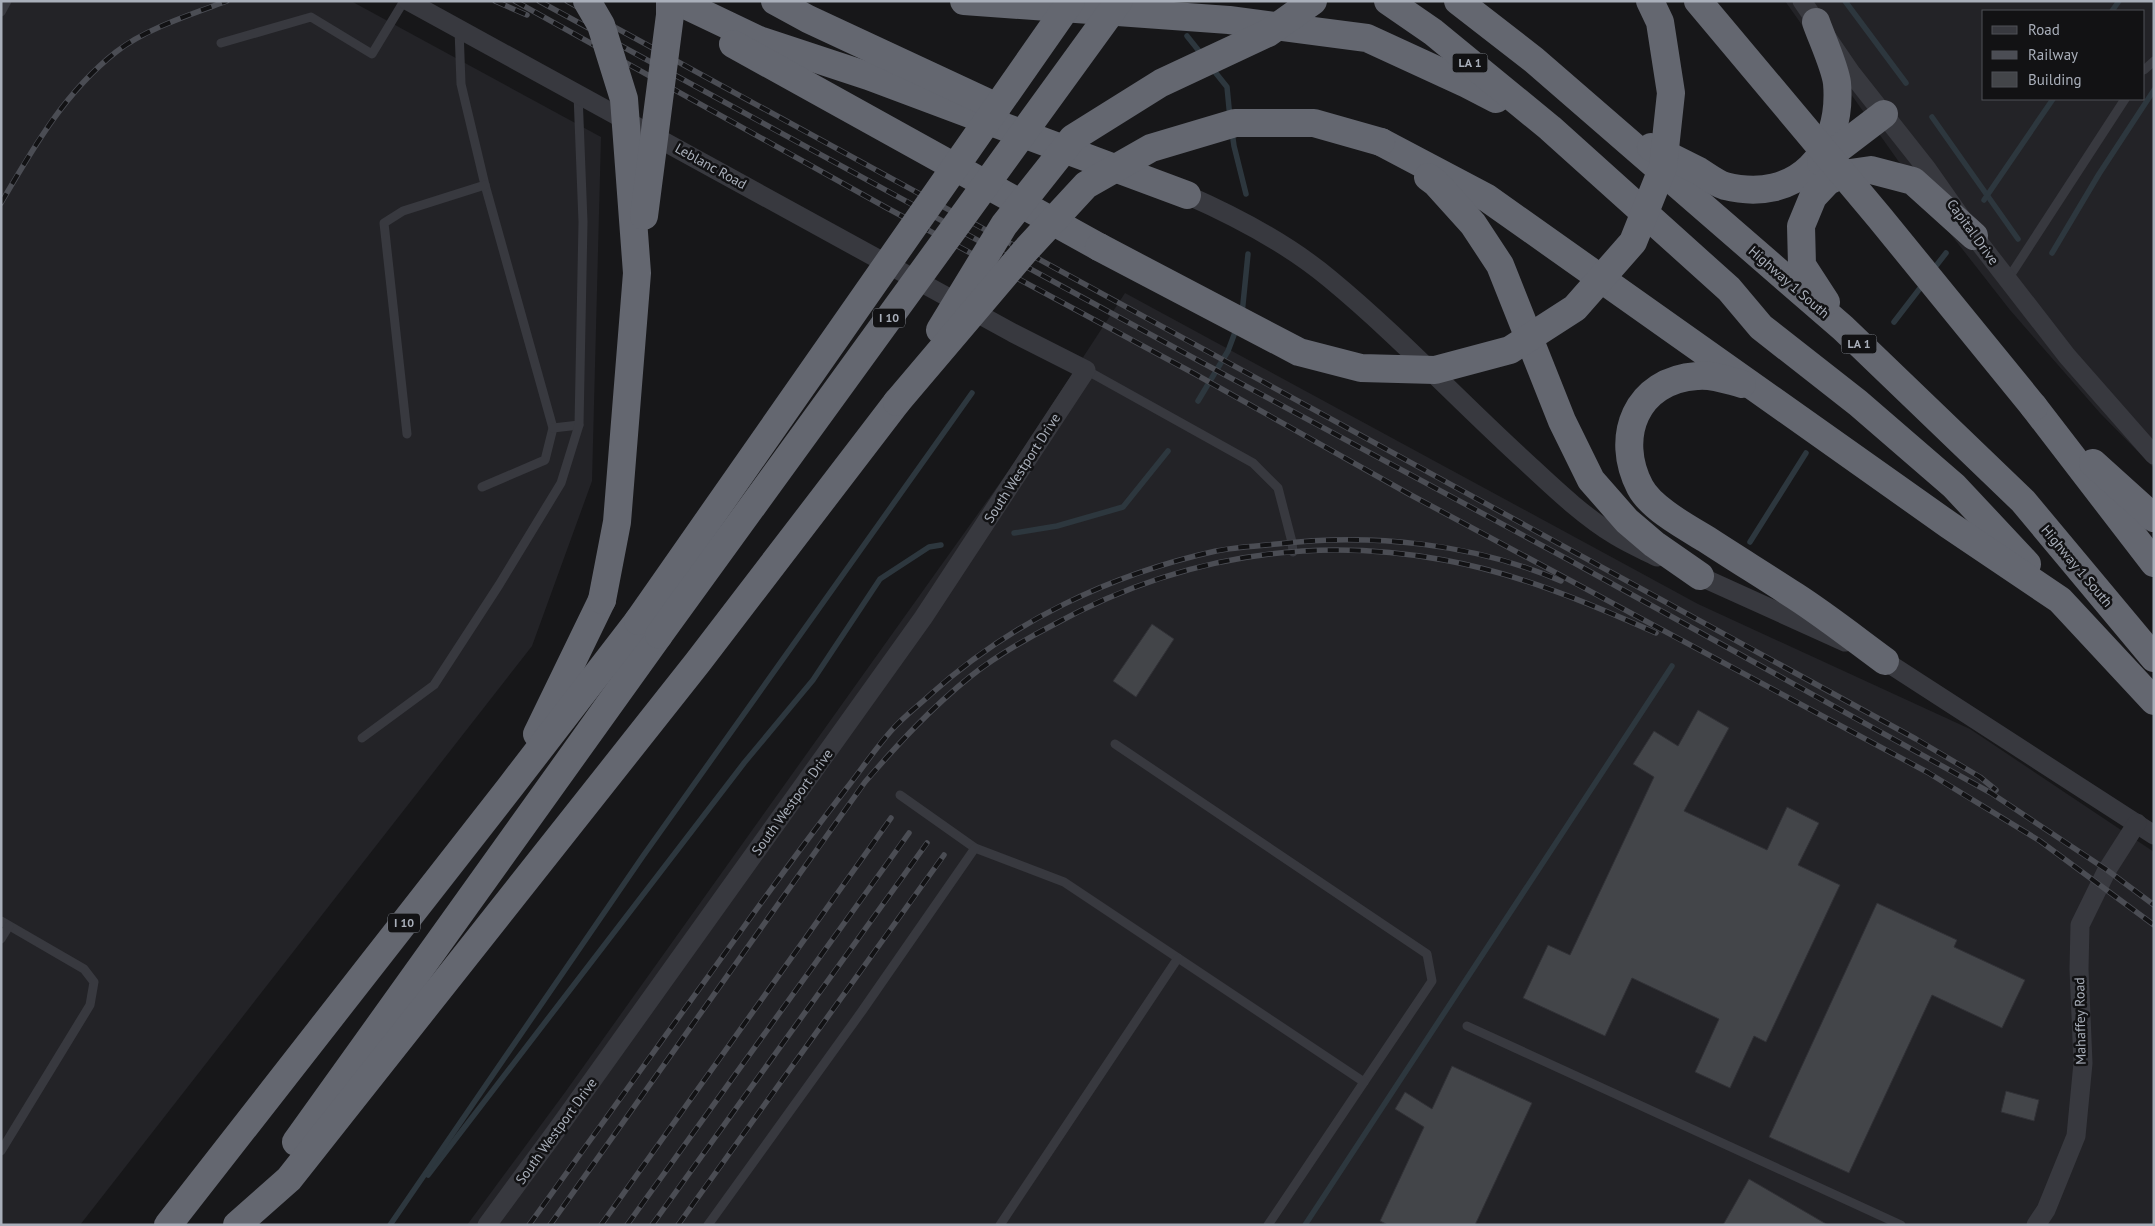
<svg xmlns="http://www.w3.org/2000/svg" width="2155" height="1226" font-family="'PT Sans',sans-serif">
<style>
.built{fill:#232327;fill-rule:evenodd}
.lines{fill:none;stroke-linecap:round;stroke-linejoin:round}
.stream{stroke:#2d373e;stroke-width:5.5}
.building{fill:#434549;stroke:#313136}
.lane{stroke:#38393f;stroke-width:9}
.street{stroke:#38393f;stroke-width:19}
.highway{stroke:#646770;stroke-width:28}
.rail-casing{stroke:#4b4d54;stroke-width:5.5}
.rail{stroke:#121214;stroke-width:4;stroke-dasharray:11;stroke-linecap:butt}
.highway-bridge{stroke:#646770;stroke-width:28}
.labels{text-anchor:middle;stroke-width:5;stroke-linejoin:round;paint-order:stroke}
.shield{fill:#121214;stroke:#7c8088;stroke-width:1}
.shield-label{font-size:12px;font-weight:bold;fill:#a9afba}
.street-label{font-size:14px;fill:#a9afba;stroke:#121214}
</style>
<rect width="100%" height="100%" fill="#171719"/>
<!-- built -->
<g class="built">
<path d="M1 1H351L601 137 592 481 532 646 80 1225H1Z"/>
<path d="M1785 1H2154V468L2100 413 2010 310 1945 227ZM1984 11H2144V99H1984Z"/>
<path d="M1125 293 1698 604 1970 729 2154 852V1225H467L566 1091 1012 466Z"/>
</g>
<g class="lines">
<!-- stream -->
<g class="stream">
<path d="M1845 1 1906 83"/>
<path d="M2112 11 2119 1"/>
<path d="M1187 36 1203 56"/>
<path d="M1211 67 1227 87 1230 118"/>
<path d="M1932 117 2018 239"/>
<path d="M1232 132 1234 146 1246 194"/>
<path d="M1984 200 2053 99"/>
<path d="M2052 253 2099 174 2154 90"/>
<path d="M1932 271 1946 253"/>
<path d="M1242 314 1248 254"/>
<path d="M1894 322 1924 283"/>
<path d="M1198 401 1228 351 1237 327"/>
<path d="M1014 533 1057 526 1123 507 1168 451"/>
<path d="M1750 542 1806 453"/>
<path d="M428 1175 744 763 813 680 880 579 929 547 941 545"/>
<path d="M390 1225 643 856 972 393"/>
<path d="M1305 1225 1672 666"/>
</g>
</g>
<!-- building -->
<g class="building">
<path d="M1152 624 1174 639 1136 697 1113 681Z"/>
<path d="M1698 710 1729 728 1684 811 1767 850 1787 807 1819 823 1798 865 1840 885 1766 1042 1754 1036 1730 1088 1695 1072 1719 1019 1632 978 1605 1036 1523 998 1548 945 1570 955 1654 777 1633 764 1654 731 1678 746Z"/>
<path d="M1877 903 1957 940 1954 947 2025 980 2002 1028 1932 995 1849 1173 1769 1137Z"/>
<path d="M1452 1066 1532 1103 1475 1225H1388L1380 1221 1424 1127 1395 1109 1405 1092 1432 1109Z"/>
<path d="M2006 1091 2039 1100 2034 1121 2001 1112Z"/>
<path d="M1749 1179 1828 1225H1723Z"/>
</g>
<g class="lines">
<!-- lane -->
<g class="lane">
<path d="M1 12 7 1"/>
<path d="M459 29 461 84 485 185 553 428 545 460 482 487"/>
<path d="M221 43 311 17 372 54 404 1"/>
<path d="M2144 70 2154 61"/>
<path d="M2008 279 2125 99"/>
<path d="M1086 370 1253 463 1278 488 1292 542 1293 552"/>
<path d="M553 428 579 425"/>
<path d="M407 434 384 223 403 211 485 185"/>
<path d="M362 738 434 685 499 585 561 483 579 425 583 222 578 94"/>
<path d="M1115 744 1427 954 1432 981 1364 1082"/>
<path d="M900 795 975 848 1064 882 1364 1082 1268 1225"/>
<path d="M1 921 84 969 94 982 90 1005 1 1151"/>
<path d="M1 939 9 926"/>
<path d="M1467 1026 1901 1225"/>
<path d="M708 1225 862 1011 975 848"/>
<path d="M1000 1225 1178 958"/>
</g>
<!-- street -->
<g class="street">
<path d="M408 1 1013 333 1086 370 923 618 556 1131 487 1225"/>
<path d="M1802 1 1852 74 1927 169 1974 236 2067 356 2154 455"/>
<path d="M1187 195C1237 217 1287 243 1330 279 1399 336 1460 402 1526 462 1554 488 1583 516 1616 536 1629 544 1643 550 1657 557"/>
<path d="M1688 571 1845 642"/>
<path d="M1875 656 1885 661 2154 835"/>
<path d="M2036 1225 2046 1210 2076 1136 2083 1063 2079 969 2080 925 2107 870 2137 823"/>
</g>
<!-- highway -->
<g class="highway">
<path d="M677 1 759 40 868 76 1187 195"/>
<path d="M775 1 808 19 997 107"/>
<path d="M964 1 1229 20 1367 38 1467 84 1496 99"/>
<path d="M1388 1 1433 32 1550 128 1729 289 1761 327 1858 403 1954 486 2027 564"/>
<path d="M1458 1 1534 60 1843 328 2023 501 2154 658"/>
<path d="M733 44 1099 247"/>
<path d="M1381 142 1487 198 1949 525 2060 600 2154 701"/>
<path d="M1651 147C1667 155 1683 163 1699 171 1707 176 1716 183 1725 186 1797 204 1843 153 1837 83 1835 67 1822 39 1816 22"/>
<path d="M1821 162 1884 114"/>
<path d="M1428 177 1436 183 1473 224 1500 265 1562 421 1591 480 1627 521 1654 544 1700 576"/>
<path d="M1826 302 1802 265 1801 226 1813 197 1828 181 1843 174 1871 170 1913 181 1974 236"/>
<path d="M1742 384C1727 380 1712 374 1697 376 1636 380 1614 437 1640 487 1651 508 1686 527 1706 539 1735 558 1766 577 1795 596 1826 616 1855 639 1885 661"/>
<path d="M2034 407 2154 563"/>
<path d="M2093 463 2154 518"/>
<path d="M537 734 602 600"/>
<path d="M296 1142 659 635"/>
<path d="M168 1225 511 786 638 621"/>
<path d="M237 1225 289 1179 698 662 897 402"/>
</g>
<defs>
<g id="rail">
<path d="M495 1 527 15"/>
<path d="M515 1 887 208 1195 374 1409 494 1927 772 2040 841 2154 925"/>
<path d="M539 1 1201 362 1569 560 1991 793 2107 870 2154 905"/>
<path d="M567 1 1916 739 1980 777 1996 790"/>
<path d="M1 203C33 148 65 92 116 52 145 29 192 14 227 1"/>
<path d="M529 1225C599 1128 668 1032 738 935 773 886 809 837 846 789 861 770 875 749 891 731 903 717 918 706 931 694 1011 622 1111 574 1216 551 1236 547 1257 546 1277 544 1371 533 1473 543 1561 581"/>
<path d="M550 1225 865 782C898 744 931 708 971 676 996 656 1024 640 1053 625 1175 558 1306 535 1444 560 1517 573 1589 603 1656 633"/>
<path d="M601 1225 891 818"/>
<path d="M627 1225 909 833"/>
<path d="M652 1225 927 843"/>
<path d="M678 1225 944 855"/>
</g>
</defs>
<!-- rail casing -->
<use href="#rail" class="rail-casing"/>
<!-- rail -->
<use href="#rail" class="rail"/>
<!-- highway-bridge -->
<g class="highway-bridge">
<path d="M587 1 601 25 624 99 637 273 617 522 602 600"/>
<path d="M1698 1 1880 218 2034 407"/>
<path d="M644 216 670 15V1"/>
<path d="M1099 247 1299 352 1361 368 1435 370 1510 350 1575 308 1633 242 1663 167 1671 93 1660 22 1650 1"/>
<path d="M940 330 1004 225 1073 138 1161 83 1268 33 1313 1"/>
<path d="M897 402 1025 251 1086 185 1151 148 1235 123H1314L1381 142"/>
<path d="M638 621 1071 1"/>
<path d="M659 635 1119 1"/>
</g>
</g>
<g class="labels">
<!-- shield labels -->
<g class="shield">
<rect x="1452.5" y="53.5" width="35" height="19" rx="4"/>
<rect x="873" y="308.5" width="32" height="19" rx="4"/>
<rect x="1841.5" y="334.5" width="35" height="19" rx="4"/>
<rect x="388" y="913.5" width="32" height="19" rx="4"/>
</g>
<g class="shield-label">
<text x="1470" y="67">LA 1</text>
<text x="889" y="322">I 10</text>
<text x="1859" y="348">LA 1</text>
<text x="404" y="927">I 10</text>
</g>
<!-- street labels -->
<g class="street-label">
<text transform="translate(711 166) rotate(29)" y="5">Leblanc Road</text>
<text transform="translate(1973 232) rotate(54)" y="5">Capital Drive</text>
<text transform="translate(1789 282) rotate(41)" y="5">Highway 1 South</text>
<text transform="translate(1022 468) rotate(-57)" y="5">South Westport Drive</text>
<text transform="translate(2077 566) rotate(50)" y="5">Highway 1 South</text>
<text transform="translate(792 802) rotate(-54)" y="5">South Westport Drive</text>
<text transform="translate(2080 1021) rotate(-91)" y="5">Mahaffey Road</text>
<text transform="translate(556 1131) rotate(-54)" y="5">South Westport Drive</text>
</g>
</g>
<!-- border -->
<rect width="2155" height="1226" fill="none" stroke="#a9afba" stroke-width="5"/>
<!-- legend -->
<rect x="1982" y="10" width="162" height="90" fill="#121214" stroke="#4e5156"/>
<rect x="1992" y="26" width="25" height="8" fill="#38393f" stroke="#4e5156"/>
<text x="2028" y="35" font-size="15" fill="#a9afba">Road</text>
<rect x="1992" y="51" width="25" height="8" fill="#4b4d54" stroke="#4e5156"/>
<text x="2028" y="60" font-size="15" fill="#a9afba">Railway</text>
<rect x="1992" y="72" width="25" height="15" fill="#434549" stroke="#4e5156"/>
<text x="2028" y="85" font-size="15" fill="#a9afba">Building</text>
</svg>
